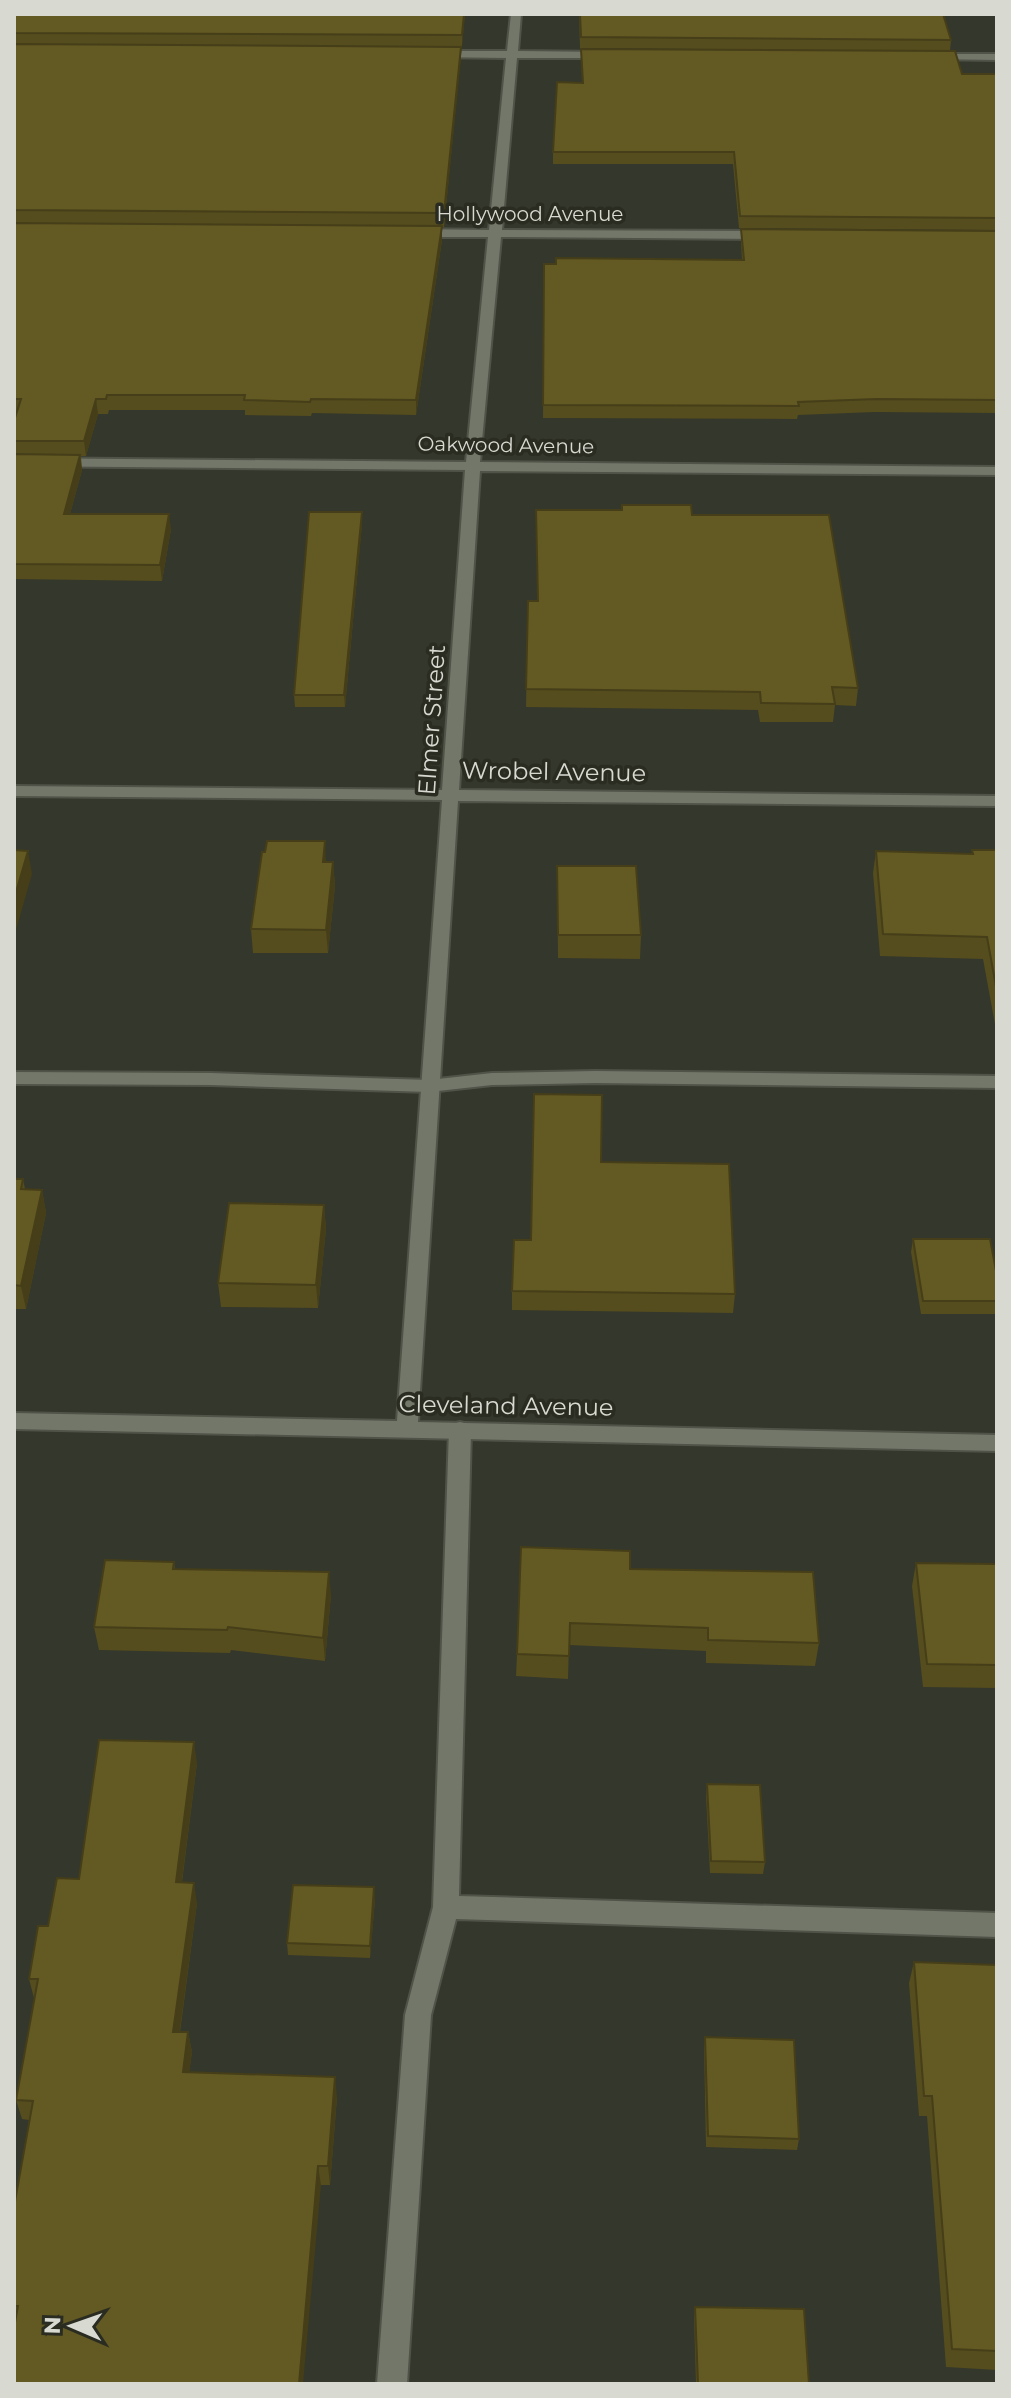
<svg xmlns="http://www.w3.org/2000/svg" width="1011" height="2398" font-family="Montserrat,sans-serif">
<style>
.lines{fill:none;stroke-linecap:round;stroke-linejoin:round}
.lane-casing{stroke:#505348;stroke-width:4}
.street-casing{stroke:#505348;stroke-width:4}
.lane{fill:#73776a;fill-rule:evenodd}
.street{fill:#73776a;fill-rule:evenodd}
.wall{fill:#554d1e}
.shaded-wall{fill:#453e18}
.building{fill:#635923;stroke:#453e18;stroke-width:2}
.labels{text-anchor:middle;stroke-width:7;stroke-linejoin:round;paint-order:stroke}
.far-street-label{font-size:20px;fill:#d8dad2;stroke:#2a2c21}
.street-label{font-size:24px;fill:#d8dad2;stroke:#2a2c21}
</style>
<rect width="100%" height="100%" fill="#34372b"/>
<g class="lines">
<defs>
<g id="lane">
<path d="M595 1071 997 1076V1088L595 1083 492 1085 429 1092 211 1085 14 1084V1072L211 1073 429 1080 492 1073Z"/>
<path d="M460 1422 468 1424 471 1430 459 1896 997 1913V1937L456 1919 431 2015 407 2384H377L405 2015 433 1907 449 1430 452 1424Z"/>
</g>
<g id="street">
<path d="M511 14H521L518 51 606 52 612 55 606 58H517L502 230 766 231 772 235 766 239 501 237 480 462 997 467V475L480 471 459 790 997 796V806L458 801 418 1422 997 1435V1451L14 1429V1413L397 1421 442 800 14 796V786L442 790 465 470 14 466V458L466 462 488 237H414L408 233 414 229 489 230 506 58 434 57 428 54 434 51H507Z"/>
<path d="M926 54H997V60L930 59 926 58Z"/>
</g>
</defs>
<!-- lane casing -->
<use href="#lane" class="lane-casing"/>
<!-- street casing -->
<use href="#street" class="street-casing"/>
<!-- lane -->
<use href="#lane" class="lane"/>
<!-- street -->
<use href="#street" class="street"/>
</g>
<!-- wall -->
<g class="wall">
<path d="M14 14H465L444 227H442V240L416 415 312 413 311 416 245 415V410H109L108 414H98L86 456H81L82 470 70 514 171 529 162 581 14 579V421L16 414H14Z"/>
<path d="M579 14H943L951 40 950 51 580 48Z"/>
<path d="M581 49 962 74H997V230L739 228 733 164H553V152L582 83Z"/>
<path d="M741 229 997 231V413L875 412 798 415 797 419 543 418 544 264 742 260 741 242Z"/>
<path d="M362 512V524L345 707H295L294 695Z"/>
<path d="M692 515 858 688 856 706 835 705 833 722H760L758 710 526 707 528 601H537Z"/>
<path d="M972 850H997V1035L983 959 880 956 873 873 876 851 972 854Z"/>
<path d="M326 862H333L335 886 328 953H253L251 929Z"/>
<path d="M557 866 641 935 640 959 558 958Z"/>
<path d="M601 1162 735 1294 733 1313 512 1310V1291L531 1240Z"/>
<path d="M14 1179H23L25 1189 42 1190 46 1213 26 1309H14Z"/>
<path d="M324 1205 326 1229 318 1308 221 1307 218 1283Z"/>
<path d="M913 1239 997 1276V1314H921L911 1252Z"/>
<path d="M174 1562 175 1569 331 1595 325 1661 231 1650 230 1653 99 1650 94 1627Z"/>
<path d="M916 1563 997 1564V1688L923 1687 912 1586Z"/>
<path d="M630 1569 819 1643 815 1666 706 1663V1651L569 1645 568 1679 516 1676 517 1654Z"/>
<path d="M197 1763 182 1882 197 1903 180 2032H188L192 2052 189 2072 337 2097 330 2185H321L14 2324V2207L29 2120 22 2119 16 2100 34 1998 29 1979 48 1926 79 1879Z"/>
<path d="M707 1784 765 1862 763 1874 710 1873 706 1796Z"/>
<path d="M375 1899 370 1958 288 1955 287 1943Z"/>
<path d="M914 1962 997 1965V2370L946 2367 927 2116H919L909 1983Z"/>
<path d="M705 2037 799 2139 797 2150 706 2147 704 2048Z"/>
<path d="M695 2307 809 2384H696L694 2317Z"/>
</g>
<!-- shaded-wall -->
<g class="shaded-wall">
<path d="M464 14H465L462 48V35Z"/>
<path d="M461 47V60L444 227V213Z"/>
<path d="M442 226V240L416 415V400Z"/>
<path d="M96 399 98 414 86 456 84 441Z"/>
<path d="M80 455 82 470 66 529 64 514Z"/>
<path d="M362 512V524L345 707 344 695Z"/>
<path d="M169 514 171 529 162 581 160 565Z"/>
<path d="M325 841 326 864 323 862Z"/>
<path d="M28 851 32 874 14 937V899Z"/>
<path d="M333 862 335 886 328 953 326 930Z"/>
<path d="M42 1190 46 1213 26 1309 21 1286Z"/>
<path d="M324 1205 326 1229 318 1308 316 1285Z"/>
<path d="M329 1572 331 1595 325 1661 323 1638Z"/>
<path d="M194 1742 197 1763 179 1903 176 1882Z"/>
<path d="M194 1883 197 1903 177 2051 173 2032Z"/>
<path d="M374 1887 375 1899 370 1958V1946Z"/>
<path d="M188 2032 192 2052 187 2092 183 2072Z"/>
<path d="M335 2077 337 2097 330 2185 328 2166Z"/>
<path d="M318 2166 321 2185 303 2384H299Z"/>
</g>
<!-- building -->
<g class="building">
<path d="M14 14H464L462 35 14 33Z"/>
<path d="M580 14H943L951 40 581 37Z"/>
<path d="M14 44 461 47 444 213 14 210Z"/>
<path d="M581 49 955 51 962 74H997V218L740 216 734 152H553L557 82 583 83Z"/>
<path d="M14 223 442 226 416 400 311 399 310 402 244 400 245 395H107L106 399H96L84 441H14V421L21 399H14Z"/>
<path d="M741 229 997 231V400L877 399 798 402 799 406 543 405 544 264H556V258L744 260Z"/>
<path d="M14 454 80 455 64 514H169L160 565 14 564Z"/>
<path d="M622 505H691L692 515H829L858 688 832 687 835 704 761 703 760 692 526 689 528 601H538L536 510H622Z"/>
<path d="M309 512H362L344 695H294Z"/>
<path d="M267 841H325L323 862H333L326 930 251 929 262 852H265Z"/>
<path d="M14 850 28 851 14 899Z"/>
<path d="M972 850H997V992L987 937 883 934 876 851 973 854Z"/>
<path d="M557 866H636L641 935H558Z"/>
<path d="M534 1094 602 1095 601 1162 729 1164 735 1294 512 1291 514 1240H531Z"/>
<path d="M14 1179H23L21 1189 42 1190 21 1286 14 1285Z"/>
<path d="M229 1203 324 1205 316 1285 218 1283Z"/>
<path d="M913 1239H990L997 1276V1301H923Z"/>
<path d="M521 1547 630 1551V1569L813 1572 819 1643 708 1640V1628L570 1623 569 1656 517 1654Z"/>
<path d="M105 1560 174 1562 173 1569 329 1572 323 1638 228 1627 227 1630 94 1627Z"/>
<path d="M916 1563 997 1564V1665L927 1664Z"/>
<path d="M99 1740 194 1742 176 1882 194 1883 173 2032H188L183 2072 335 2077 328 2166H318L299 2384H14V2328L18 2306H14V2207L33 2101 16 2100 38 1979H29L38 1926H48L57 1878 79 1879Z"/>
<path d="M707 1784 760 1785 765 1862 711 1861Z"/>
<path d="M293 1885 374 1887 370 1946 287 1943Z"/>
<path d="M914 1962 997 1965V2351L952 2349 932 2096H924Z"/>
<path d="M705 2037 794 2040 799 2139 708 2136Z"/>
<path d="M695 2307 804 2309 809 2384H698Z"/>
</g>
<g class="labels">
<!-- far-street labels -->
<g class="far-street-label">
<text x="530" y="221">Hollywood Avenue</text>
<text transform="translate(506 445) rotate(1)" y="7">Oakwood Avenue</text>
</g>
<!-- street labels -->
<g class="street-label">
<text transform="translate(432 720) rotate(-86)" y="8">Elmer Street</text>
<text transform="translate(554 772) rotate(1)" y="8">Wrobel Avenue</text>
<text transform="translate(506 1406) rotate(1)" y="8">Cleveland Avenue</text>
</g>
</g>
<!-- border -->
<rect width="1011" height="2398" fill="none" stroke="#d8dad2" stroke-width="32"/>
<!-- north arrow -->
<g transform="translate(72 2326) rotate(272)" stroke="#2a2c21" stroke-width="6" paint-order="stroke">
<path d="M0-6L14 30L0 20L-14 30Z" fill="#d8dad2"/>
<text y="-12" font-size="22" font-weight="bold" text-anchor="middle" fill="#d8dad2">N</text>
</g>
</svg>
